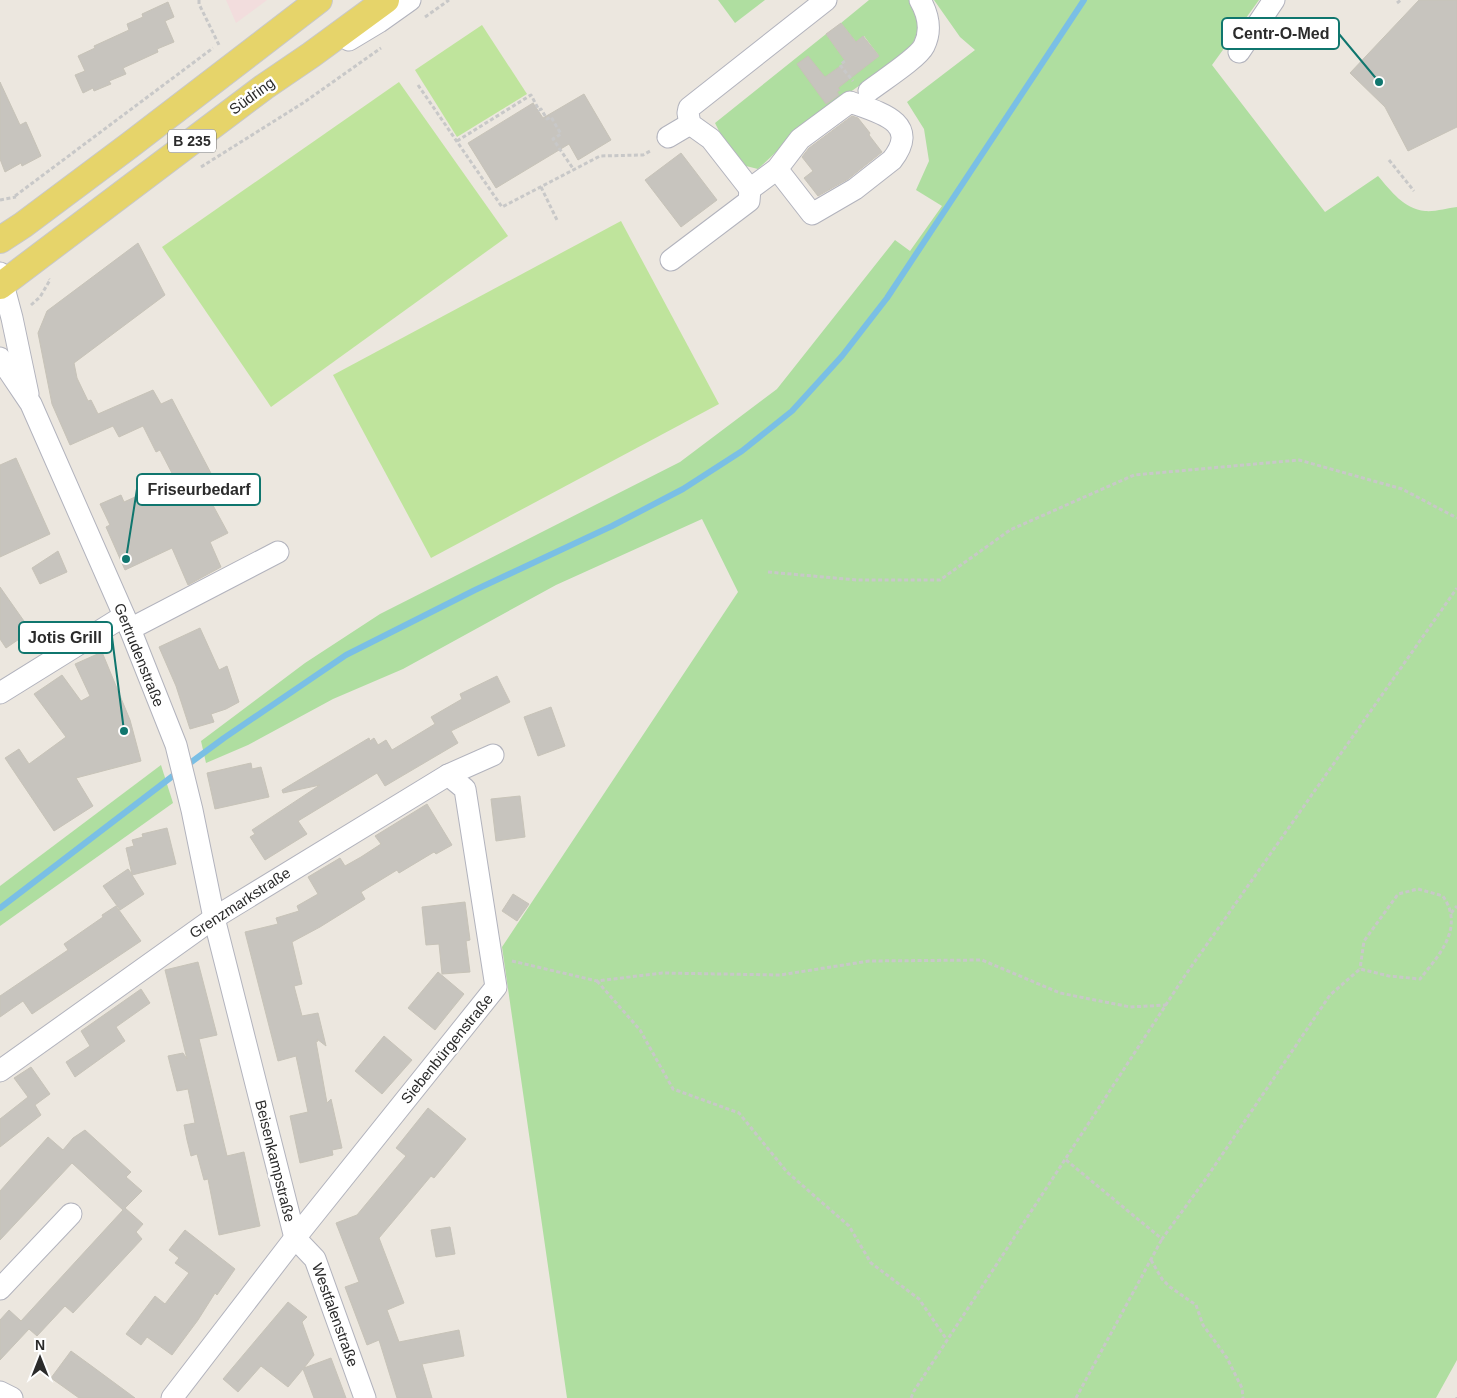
<svg xmlns="http://www.w3.org/2000/svg" width="1457" height="1398" font-family="Helvetica,sans-serif">
<style>
.medical{fill:#f2dddd}
.green{fill:#afdea0}
.pitch{fill:#bfe49c}
.lines{fill:none;stroke-linecap:round;stroke-linejoin:round}
.stream{stroke:#7abfe5;stroke-width:6}
.building{fill:#c7c4be;stroke:#c7c3b8}
.minor-casing{stroke:#b2b3bd;stroke-width:23}
.major-casing{stroke:#c8c8c8;stroke-width:28}
.path{stroke:#c8c8c8;stroke-width:3;stroke-dasharray:4 2.5;stroke-linecap:butt}
.minor{stroke:#fff;stroke-width:21}
.major{stroke:#e6d46a;stroke-width:26}
.labels{text-anchor:middle;stroke-width:5;stroke-linejoin:round;paint-order:stroke}
.shield{fill:#fff;stroke:#6b6b6b;stroke-width:1}
.shield-label{font-size:14px;font-weight:bold;fill:#2b2b2b}
.street-label{font-size:15px;fill:#2b2b2b;stroke:#fff}
.leader{fill:none;stroke:#0f766e;stroke-width:2}
.callout-dot{fill:#0f766e;stroke:#fff;stroke-width:2}
.callout{fill:#fff;stroke:#0f766e;stroke-width:2}
.callout-label{font-size:16px;text-anchor:middle;font-weight:bold;fill:#2b2b2b}
</style>
<rect width="100%" height="100%" fill="#ece7df"/>
<!-- medical -->
<path class="medical" d="M226 0H267L236 23Z"/>
<!-- green -->
<g class="green">
<path d="M718 0H765L735 23Z"/>
<path d="M869 0H914C922 17 919 36 908 51L808 122 758 169 746 166 720 133 715 123 826 34 855 74 879 56 864 36 856 42 841 23Z"/>
<path d="M934 0H1259L1212 65 1325 212 1378 176C1391 191 1404 209 1425 211 1435 212 1447 208 1457 207V1360L1436 1398H567L502 947 738 592 702 519 556 585 403 669 333 699 248 745 206 763 201 741 305 663 380 614 680 462 777 389 895 240 910 251 942 206 916 190 929 161 924 129 907 102 975 50 960 37Z"/>
<path d="M161 765 173 803 0 926V886Z"/>
</g>
<!-- pitch -->
<g class="pitch">
<path d="M482 25 527 94 457 137 415 70Z"/>
<path d="M399 82 508 236 271 407 162 247Z"/>
<path d="M621 221 719 404 431 558 333 375Z"/>
</g>
<g class="lines">
<!-- stream -->
<g class="stream">
<path d="M186 766 224 738 346 655 475 590 612 526 683 489 742 451 792 411 842 356 887 298 1084 0"/>
<path d="M0 908 178 772"/>
</g>
</g>
<!-- building -->
<g class="building">
<path d="M1419 0H1457V127L1408 151 1385 107 1350 73Z"/>
<path d="M168 2 174 17 165 21 174 42 157 49 158 52 123 68 126 74 109 81 111 84 94 91 93 88 83 93 75 75 85 71 78 56 95 48 94 46 129 30 127 24 143 17 142 14Z"/>
<path d="M841 23 856 42 863 36 879 56 838 88 840 90 837 92 839 95 826 104 797 64 808 56 825 77 846 62 826 34Z"/>
<path d="M0 82 20 125 26 122 41 156 22 166 21 163 5 172 0 159Z"/>
<path d="M584 94 611 140 578 160 569 144 496 188 468 143 533 103 543 118Z"/>
<path d="M852 116 858 118 870 133 869 135 882 152 848 179 818 196 804 178 813 171 802 157 809 148Z"/>
<path d="M681 153 717 200 681 227 645 180Z"/>
<path d="M138 243 165 295 74 363 77 378 88 401 91 400 98 414 153 390 161 404 172 399 214 479 202 485 228 533 210 542 221 567 188 585 172 548 125 570 106 527 110 525 100 504 121 495 124 502 175 479 160 450 156 452 143 426 119 437 113 426 70 445 52 404 38 333 47 311Z"/>
<path d="M16 458 50 534 0 557V465Z"/>
<path d="M58 551 67 572 40 584 32 568Z"/>
<path d="M0 587 31 631 6 648 0 639Z"/>
<path d="M200 628 219 670 227 666 239 702 226 709 211 714 214 722 190 729 176 686 159 647Z"/>
<path d="M102 652 130 720 141 761 76 778 93 806 54 831 5 758 19 749 29 764 66 737 34 694 62 675 81 701 90 696 75 664Z"/>
<path d="M497 676 510 702 451 731 458 743 385 786 377 773 298 821 307 834 265 860 250 837 255 834 252 830 320 785 283 793 282 790 369 738 370 741 374 738 378 745 386 740 392 750 435 724 431 717 462 699 460 694Z"/>
<path d="M551 707 565 746 538 756 524 717Z"/>
<path d="M251 763 252 769 261 767 269 797 215 809 207 773Z"/>
<path d="M520 796 525 837 496 841 491 799Z"/>
<path d="M427 804 452 845 436 854 434 852 399 873 397 870 361 892 365 899 320 927 292 942 302 984 294 986 302 1016 318 1013 326 1046 317 1039 318 1041 316 1042 327 1103 331 1099 342 1148 332 1150 333 1155 300 1163 290 1116 308 1112 296 1056 278 1061 245 932 278 924 276 918 299 911 297 906 318 894 308 877 340 858 345 866 361 857 381 844 375 836Z"/>
<path d="M167 828 176 864 132 875 144 894 120 910 103 886 128 869 132 874 126 848 134 846 132 840 143 837 142 834Z"/>
<path d="M513 894 529 904 517 921 502 911Z"/>
<path d="M465 902 470 940 466 941 470 972 442 974 439 944 426 945 422 907Z"/>
<path d="M116 906 141 941 32 1014 23 1001 0 1017V996L68 950 64 944 103 917 102 915Z"/>
<path d="M198 962 217 1035 199 1039 201 1047 227 1156 244 1152 260 1226 219 1235 208 1179 204 1180 197 1154 191 1156 187 1140 184 1125 195 1123 188 1089 177 1091 168 1056 183 1053 187 1059 165 970Z"/>
<path d="M438 972 464 994 435 1030 408 1008Z"/>
<path d="M141 989 150 1003 116 1027 125 1041 75 1077 66 1062 90 1046 81 1031Z"/>
<path d="M384 1036 412 1060 382 1094 355 1071Z"/>
<path d="M31 1067 50 1094 35 1105 41 1115 0 1147V1119L28 1097 14 1078Z"/>
<path d="M428 1108 466 1139 434 1178 431 1176 379 1238 404 1303 387 1310 399 1342 459 1330 464 1356 422 1364 432 1398H397L379 1340 367 1345 345 1287 359 1282 336 1223 357 1215 406 1156 396 1148Z"/>
<path d="M85 1130 131 1172 126 1177 142 1191 125 1208 143 1224 136 1232 142 1239 73 1313 65 1306 37 1336 29 1329 0 1360V1320L9 1310 21 1321 123 1210 72 1163 0 1240V1191L48 1137 63 1150 73 1138Z"/>
<path d="M450 1227 455 1254 436 1257 431 1230Z"/>
<path d="M185 1230 235 1269 217 1295 215 1293 198 1320 172 1355 147 1337 141 1345 126 1334 155 1296 165 1304 189 1273 175 1263 179 1258 169 1250Z"/>
<path d="M288 1302 307 1317 302 1322 314 1355 304 1368 331 1358 346 1398H314L303 1369 288 1387 261 1366 238 1392 223 1379Z"/>
<path d="M71 1351 93 1367 135 1398H79L51 1378Z"/>
</g>
<g class="lines">
<defs>
<g id="minor">
<path d="M349 40 379 22 410 0"/>
<path d="M1239 52 1274 0"/>
<path d="M869 91C882 81 918 58 924 46 932 30 928 14 920 0"/>
<path d="M668 137 690 124"/>
<path d="M777 169 812 214 855 189 892 160C922 122 878 112 850 102L800 139 777 169 750 189 711 139 690 124 688 113 689 108 826 0"/>
<path d="M671 260 749 201 750 189"/>
<path d="M0 273 12 318 28 394"/>
<path d="M0 358 31 404 130 629 176 745 192 810 214 918 295 1238"/>
<path d="M130 629 278 552"/>
<path d="M0 693 124 616"/>
<path d="M0 1071 214 918 448 775 493 755"/>
<path d="M295 1238 315 1259 365 1398"/>
<path d="M0 1289 71 1214"/>
<path d="M0 1392 12 1398"/>
<path d="M172 1398 295 1238 496 987 465 789 448 775"/>
</g>
<g id="major">
<path d="M0 240 23 225 130 145 319 0"/>
<path d="M0 286 264 87 311 55 386 0"/>
</g>
</defs>
<!-- minor casing -->
<use href="#minor" class="minor-casing"/>
<!-- major casing -->
<use href="#major" class="major-casing"/>
<!-- path -->
<g class="path">
<path d="M199 0V4L220 47"/>
<path d="M1397 3 1401 0"/>
<path d="M425 17 449 0"/>
<path d="M845 61 840 65 853 81"/>
<path d="M418 85 502 207 600 156 643 155 652 150"/>
<path d="M457 141 531 95 539 110 541 109 547 119 551 117 561 134 553 139 574 170"/>
<path d="M1389 160 1414 191"/>
<path d="M201 167 303 103 381 48"/>
<path d="M541 187 557 220"/>
<path d="M15 196 213 48"/>
<path d="M0 200 16 197"/>
<path d="M31 305 40 297 50 280 49 279"/>
<path d="M768 572 857 580H940L1010 530 1134 475 1299 460 1402 489 1457 518"/>
<path d="M1451 913 1457 906"/>
<path d="M512 961 597 981 662 973 780 975 869 961 982 960 1060 993 1130 1007 1166 1005"/>
<path d="M597 981 640 1030 673 1089 739 1113 787 1172 849 1226 871 1263 919 1299 947 1340"/>
<path d="M1066 1160 1162 1239 1205 1180 1330 995 1360 969 1389 976 1420 979C1435 960 1457 937 1450 911 1449 906 1446 901 1443 896L1418 889 1398 894 1364 941 1360 969"/>
<path d="M1151 1260 1162 1279 1170 1287 1196 1305 1203 1325 1227 1358 1242 1388 1243 1398"/>
<path d="M911 1398 914 1391 1184 977 1457 588"/>
<path d="M1076 1398 1162 1239"/>
<path d="M1457 1398V1397"/>
</g>
<!-- minor -->
<use href="#minor" class="minor"/>
<!-- major -->
<use href="#major" class="major"/>
</g>
<g class="labels">
<!-- shield labels -->
<rect class="shield" x="168" y="129.5" width="48" height="23" rx="4"/>
<g class="shield-label">
<text x="192" y="146">B 235</text>
</g>
<!-- street labels -->
<g class="street-label">
<text transform="translate(252 96) rotate(-36)" y="5">Südring</text>
<text transform="translate(139 655) rotate(68)" y="5">Gertrudenstraße</text>
<text transform="translate(240 903) rotate(-33)" y="5">Grenzmarkstraße</text>
<text transform="translate(447 1049) rotate(-51)" y="5">Siebenbürgenstraße</text>
<text transform="translate(275 1161) rotate(76)" y="5">Beisenkampstraße</text>
<text transform="translate(335 1315) rotate(70)" y="5">Westfalenstraße</text>
</g>
</g>
<!-- callouts -->
<path class="leader" d="M1379 82L1339 34M126 559L137 489M124 731L112 637"/>
<g class="callout-dot">
<circle cx="1379" cy="82" r="5"/>
<circle cx="126" cy="559" r="5"/>
<circle cx="124" cy="731" r="5"/>
</g>
<g class="callout">
<rect x="1222" y="18" width="117" height="31" rx="5"/>
<rect x="137" y="474" width="123" height="31" rx="5"/>
<rect x="19" y="622" width="93" height="31" rx="5"/>
</g>
<g class="callout-label">
<text x="1281" y="39">Centr-O-Med</text>
<text x="199" y="495">Friseurbedarf</text>
<text x="65" y="643">Jotis Grill</text>
</g>
<!-- north arrow -->
<g transform="translate(40 1358)" stroke="#ffffff" stroke-width="4" paint-order="stroke">
<path d="M0-4L9 19L0 12L-9 19Z" fill="#2b2b2b"/>
<text y="-8" font-size="14" font-weight="bold" text-anchor="middle" fill="#2b2b2b">N</text>
</g>
</svg>
